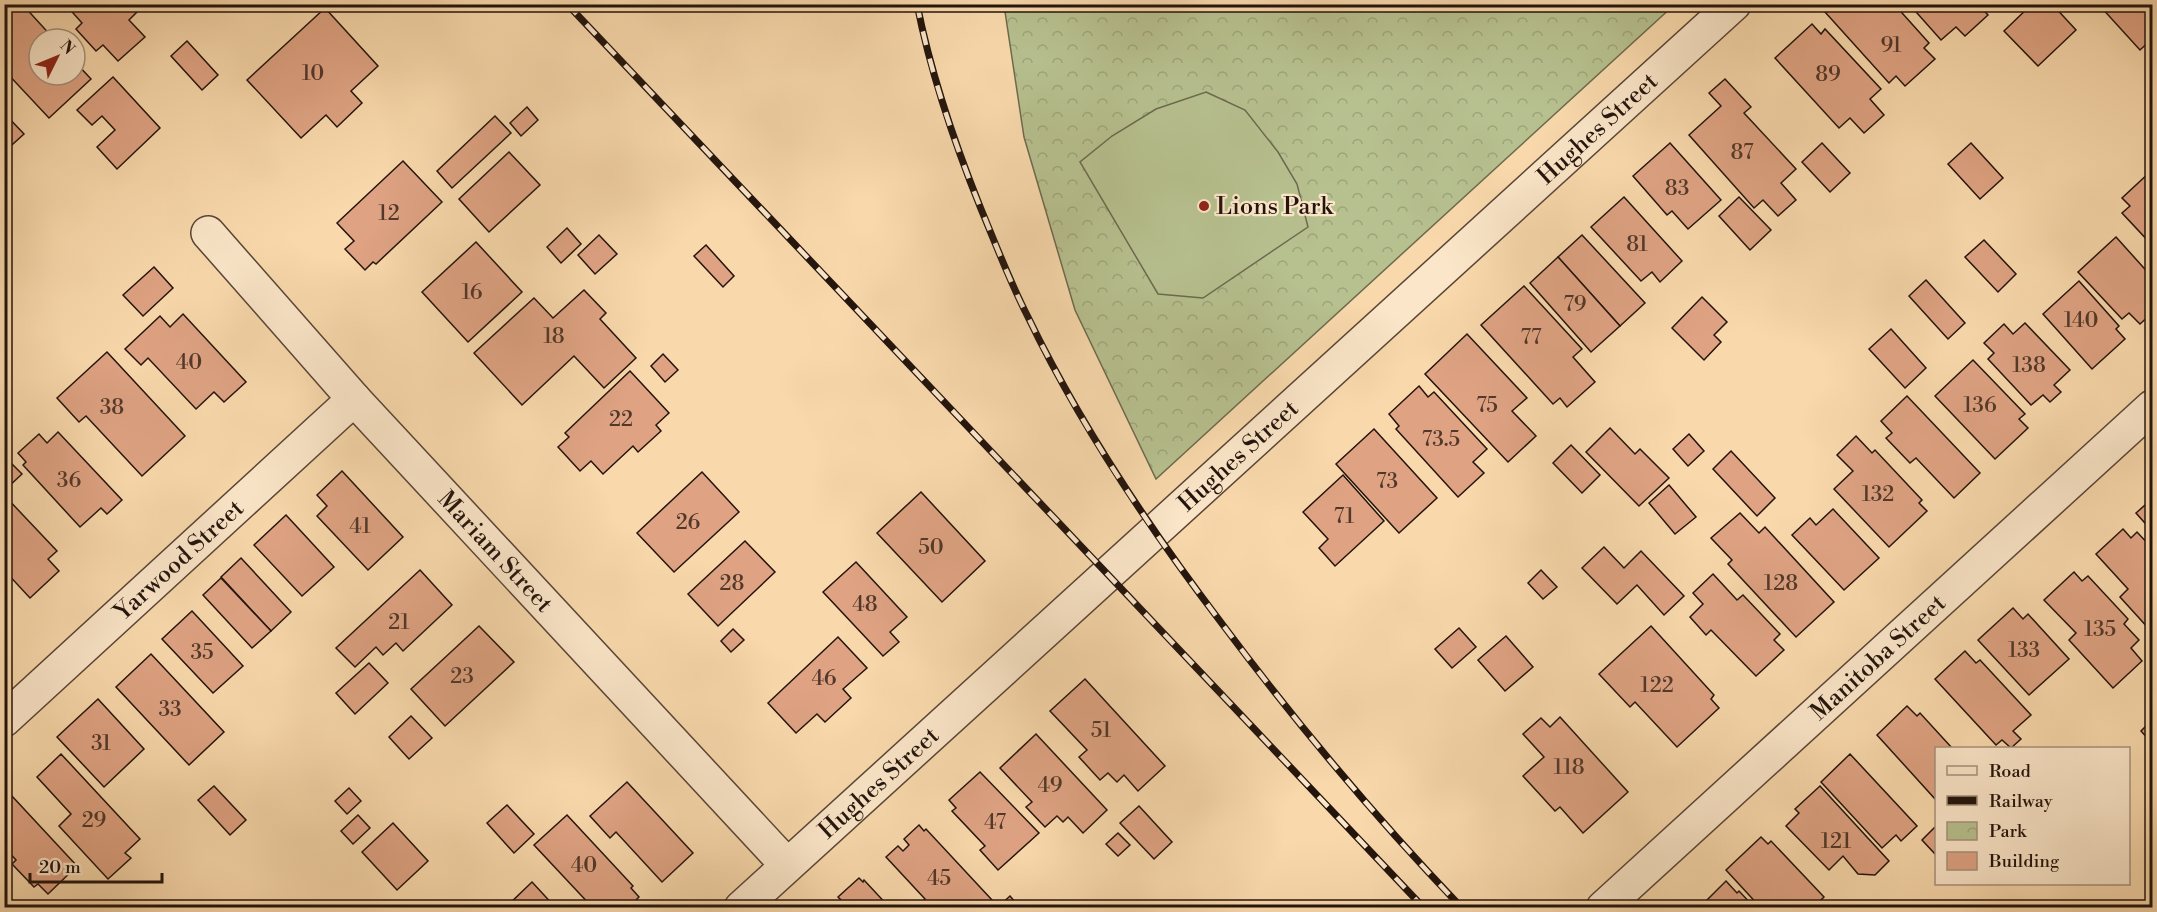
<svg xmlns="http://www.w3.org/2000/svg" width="2157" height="912" font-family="'Libre Bodoni',serif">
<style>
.park{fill:url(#park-crowns);stroke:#6d6a4e;stroke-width:1.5}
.garden{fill:#b7c08f;stroke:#6d6a4e;stroke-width:1.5}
.building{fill:#dfa383;stroke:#23140d;stroke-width:1.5}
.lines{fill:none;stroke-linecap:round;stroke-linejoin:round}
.street-casing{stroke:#584535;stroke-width:36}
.street{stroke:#fbe6c9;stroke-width:33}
.rail-casing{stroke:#23140d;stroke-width:7}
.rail{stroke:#fbe6c9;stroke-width:4.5;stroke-dasharray:14;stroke-linecap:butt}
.poi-dot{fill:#8f2418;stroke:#fbe6c9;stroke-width:2}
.labels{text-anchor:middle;stroke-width:4.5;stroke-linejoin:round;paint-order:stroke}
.number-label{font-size:21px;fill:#52382a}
.street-label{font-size:24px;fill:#23140d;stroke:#fbe6c9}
.poi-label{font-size:24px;fill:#23140d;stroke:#fbe6c9;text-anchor:start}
</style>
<defs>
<pattern id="park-crowns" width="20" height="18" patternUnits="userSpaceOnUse" patternTransform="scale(1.5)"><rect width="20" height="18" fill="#b7c08f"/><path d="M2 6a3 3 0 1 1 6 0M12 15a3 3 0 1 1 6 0" fill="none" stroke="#9da47a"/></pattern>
</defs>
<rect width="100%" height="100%" fill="#f9d9ac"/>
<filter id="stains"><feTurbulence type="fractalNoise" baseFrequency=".00333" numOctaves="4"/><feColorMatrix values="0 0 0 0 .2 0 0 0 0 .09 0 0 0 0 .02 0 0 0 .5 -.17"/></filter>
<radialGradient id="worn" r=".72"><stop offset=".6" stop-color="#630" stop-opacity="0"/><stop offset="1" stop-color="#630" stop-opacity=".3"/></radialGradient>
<!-- park -->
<path class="park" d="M1004 5H1674L1156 479 1075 310 1024 137Z"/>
<!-- garden -->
<path class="garden" d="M1206 92 1245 110 1278 152 1297 184 1308 227 1203 298 1158 294 1080 162 1112 136 1156 109Z"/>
<!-- building -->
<g class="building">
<path d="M15 4H22L54 39H39V75H75V62L91 79 49 118 4 70V14Z"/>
<path d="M65 4H145L129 20 145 37 118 61 103 45 96 51 76 29 82 23Z"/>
<path d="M1833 4H1894L1929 43 1924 48 1935 59 1905 86 1896 76 1889 83 1825 12Z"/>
<path d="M1909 4H1978L1988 15 1965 36 1956 27 1941 40Z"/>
<path d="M2032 4H2052L2076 30 2038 66 2004 31Z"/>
<path d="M2102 4H2152V39L2140 50 2100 6Z"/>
<path d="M325 8 378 66 351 91 362 103 337 127 326 115 301 138 247 80Z"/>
<path d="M1812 24 1821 34 1825 29 1881 89 1870 99 1884 115 1864 133 1850 118 1839 128 1775 58Z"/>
<path d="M187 41 218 75 202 90 171 56Z"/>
<path d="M113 77 160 128 117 169 97 147 115 130 102 116 92 125 77 110Z"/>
<path d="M1725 79 1751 107 1744 113 1796 169 1781 183 1796 200 1778 216 1763 200 1754 208 1689 135 1721 106 1709 93Z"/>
<path d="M527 107 538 120 521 136 510 123Z"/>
<path d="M4 113 24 134 4 152Z"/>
<path d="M495 116 511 133 452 188 437 171Z"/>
<path d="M1670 143 1721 200 1688 229 1672 211 1667 215 1633 176Z"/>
<path d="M1822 143 1850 173 1830 192 1802 162Z"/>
<path d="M1971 143 2003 178 1980 199 1948 164Z"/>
<path d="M509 152 540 185 489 232 459 199Z"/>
<path d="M403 161 442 202 376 264 373 262 365 270 345 249 354 241 337 223Z"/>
<path d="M2151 171 2152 172V245L2122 213 2130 206 2122 198Z"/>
<path d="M1624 197 1682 261 1660 282 1652 272 1641 281 1591 227Z"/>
<path d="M1739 197 1771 230 1750 250 1719 216Z"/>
<path d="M567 228 581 244 561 263 547 247Z"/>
<path d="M599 235 617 254 595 274 578 255Z"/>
<path d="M1582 235 1645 303 1620 326 1558 257Z"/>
<path d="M2116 237 2152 277 2151 294 2152 313 2140 324 2129 313 2122 319 2078 272Z"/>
<path d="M1984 240 2016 274 1998 292 1965 257Z"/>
<path d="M476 242 522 292 468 342 422 292Z"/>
<path d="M706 245 734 276 723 287 694 256Z"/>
<path d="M1558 257 1620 326 1591 352 1530 283Z"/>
<path d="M154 267 173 288 143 316 123 295Z"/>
<path d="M1926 280 1965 323 1948 339 1909 296Z"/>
<path d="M2079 281 2119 326 2116 329 2125 339 2092 369 2043 314Z"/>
<path d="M1524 286 1582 349 1573 357 1595 382 1567 407 1560 398 1553 404 1481 325Z"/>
<path d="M584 290 606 313 600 319 636 358 604 388 574 356 522 405 474 353 534 298 553 318Z"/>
<path d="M1702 297 1727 322 1714 335 1721 342 1704 360 1672 328Z"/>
<path d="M183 314 246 382 224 402 214 392 196 409 148 358 141 365 125 349 160 316 170 327Z"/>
<path d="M2025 323 2070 370 2054 385 2061 392 2050 402 2043 395 2031 405 1988 359 1994 353 1984 343 2004 324 2013 334Z"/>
<path d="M1891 329 1926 368 1905 388 1869 349Z"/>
<path d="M1467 334 1527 398 1512 411 1536 436 1508 462 1425 374Z"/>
<path d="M107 352 185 436 142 476 86 416 79 422 57 398Z"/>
<path d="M663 354 678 370 665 382 651 366Z"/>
<path d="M1973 360 2025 414 2019 419 2028 428 1995 459 1935 396Z"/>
<path d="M630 371 669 413 656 425 661 431 638 452 633 446 603 474 591 461 580 471 558 447 569 437 565 433Z"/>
<path d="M1419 386 1428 397 1434 392 1487 449 1473 462 1484 473 1458 497 1396 429 1399 426 1389 414Z"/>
<path d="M1907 396 1980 473 1954 498 1916 458 1910 463 1886 438 1892 433 1881 421Z"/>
<path d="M1610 428 1635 454 1640 449 1669 478 1639 506 1586 452Z"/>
<path d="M1374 429 1437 498 1399 533 1336 464Z"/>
<path d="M58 432 122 500 107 514 101 508 80 527 23 465 26 462 18 453 39 434 47 443Z"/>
<path d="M1689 434 1704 451 1688 466 1673 449Z"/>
<path d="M1856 436 1872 453 1875 450 1922 500 1919 503 1927 511 1889 547 1834 489 1853 471 1837 455Z"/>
<path d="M1571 445 1600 475 1582 493 1553 463Z"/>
<path d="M1731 451 1775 498 1757 516 1713 469Z"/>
<path d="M4 456 22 474 7 488 4 486Z"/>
<path d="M342 471 403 537 368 570 317 516 327 506 317 495Z"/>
<path d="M702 472 739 512 674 572 637 533Z"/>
<path d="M1343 475 1384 521 1335 566 1319 548 1328 539 1303 512Z"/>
<path d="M1669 485 1696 517 1675 534 1649 503Z"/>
<path d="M921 492 985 561 942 602 877 533Z"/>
<path d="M4 495 57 551 48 559 59 571 30 598 4 570Z"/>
<path d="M2152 499V531L2136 513Z"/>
<path d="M1833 509 1879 558 1844 590 1792 535 1810 518 1816 525Z"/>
<path d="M1740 513 1759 533 1765 527 1834 602 1796 637 1728 564 1732 560 1711 538Z"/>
<path d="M286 515 334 567 302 596 254 545Z"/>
<path d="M2123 529 2131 538 2137 532 2152 548V627L2150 630 2120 597 2128 589 2096 554Z"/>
<path d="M745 541 775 572 718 626 688 594Z"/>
<path d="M1604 547 1624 568 1641 551 1684 596 1664 615 1637 585 1617 604 1582 568Z"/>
<path d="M241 558 291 612 271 631 221 577Z"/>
<path d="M856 562 907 617 890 632 899 642 883 656 823 592Z"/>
<path d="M420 570 452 605 403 651 396 643 383 655 376 647 355 667 336 648Z"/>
<path d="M1541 570 1557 587 1543 599 1528 583Z"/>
<path d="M2074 572 2082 581 2088 576 2128 619 2124 624 2139 640 2131 648 2142 661 2113 688 2069 640 2076 633 2044 600Z"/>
<path d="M1713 574 1737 600 1743 595 1780 634 1774 640 1784 650 1756 676 1711 630 1706 635 1690 617 1703 604 1693 593Z"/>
<path d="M221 578 271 631 252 648 203 595Z"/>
<path d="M2013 608 2023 619 2028 614 2069 659 2029 695 1978 640Z"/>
<path d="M192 611 243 666 213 693 162 639Z"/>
<path d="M479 626 514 662 445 726 411 689Z"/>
<path d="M1651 626 1714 695 1711 699 1719 708 1677 747 1635 702 1630 707 1599 674Z"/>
<path d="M1459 628 1476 647 1452 668 1435 649Z"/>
<path d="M733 629 744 640 731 652 721 641Z"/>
<path d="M1506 636 1533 667 1505 691 1478 660Z"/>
<path d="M838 637 867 668 843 689 851 698 825 722 817 714 796 733 768 703Z"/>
<path d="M1965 651 1976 663 1980 660 2031 715 2013 731 2021 739 2011 748 2002 740 1996 745 1935 679Z"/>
<path d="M151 654 224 732 189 765 116 687Z"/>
<path d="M369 663 388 683 355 714 336 693Z"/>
<path d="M1085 679 1165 766 1138 791 1124 775 1117 782 1108 773 1100 780 1079 757 1087 750 1050 711Z"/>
<path d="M98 699 144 749 104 787 57 737Z"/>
<path d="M1907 706 1917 716 1920 713 1952 748H1936V800L1877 735Z"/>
<path d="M411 716 432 738 409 759 389 737Z"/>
<path d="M1560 717 1628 792 1583 833 1560 807 1555 811 1523 776 1544 757 1523 734 1541 718 1550 727Z"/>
<path d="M2152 720V743L2141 731Z"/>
<path d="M1036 734 1107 810 1083 833 1068 817 1063 822 1057 816 1045 827 1026 807 1032 802 1000 768Z"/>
<path d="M61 754 140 839 125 853 131 858 108 879 59 826 71 814 37 777Z"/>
<path d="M1850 754 1917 826 1901 841 1896 835 1882 848 1821 782Z"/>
<path d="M980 772 1039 833 998 870 980 850 985 846 952 811 956 808 949 800Z"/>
<path d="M627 782 693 853 662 882 616 832 610 838 590 816Z"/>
<path d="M214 786 246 820 230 835 198 800Z"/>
<path d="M1820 786 1889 861 1875 875 1858 874 1843 856 1829 870 1786 826 1799 813 1795 809Z"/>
<path d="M349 788 361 801 347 814 335 801Z"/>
<path d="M11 795 77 866 48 894 38 884 34 887 12 864 16 860 4 847V801Z"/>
<path d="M507 805 534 834 514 853 487 823Z"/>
<path d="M1139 806 1172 842 1154 859 1120 823Z"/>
<path d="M358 815 370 828 353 844 341 831Z"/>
<path d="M567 815 633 886 631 888 639 897 628 908H593L534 845Z"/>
<path d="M393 823 428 861 397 890 362 852Z"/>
<path d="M919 825 924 831 926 829 992 900 984 908H925L921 903 925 899 886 857 898 846 903 851 909 845 904 839Z"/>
<path d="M1936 826V855L1922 840Z"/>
<path d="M1118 833 1130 845 1118 856 1106 844Z"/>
<path d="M1761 837 1768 844 1771 841 1824 897 1820 901 1827 908H1761L1726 870Z"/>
<path d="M859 878 863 882 864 880 890 908H835L842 901 838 897Z"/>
<path d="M1726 881 1737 893 1739 891 1755 908H1707L1703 904Z"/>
<path d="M532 882 556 908H505Z"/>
<path d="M4 891 20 908H4Z"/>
<path d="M1010 896 1020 908H997Z"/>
</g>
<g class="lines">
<defs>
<g id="street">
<path id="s1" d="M208 233 354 399 787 865"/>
<path id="s2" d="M4 720 354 399"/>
<path id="s3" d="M741 908 1734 4"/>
<path id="s4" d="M1603 908 2152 407"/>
</g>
</defs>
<!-- street casing -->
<use href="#street" class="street-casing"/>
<!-- street -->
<use href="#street" class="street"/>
<defs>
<g id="rail">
<path d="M567 4 1424 908"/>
<path d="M917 4C931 75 954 142 981 209 996 245 1010 282 1028 317 1081 427 1149 528 1223 625 1297 724 1376 818 1462 908"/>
</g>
</defs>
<!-- rail casing -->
<use href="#rail" class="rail-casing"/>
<!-- rail -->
<use href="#rail" class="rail"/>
</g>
<!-- markers -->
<circle class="poi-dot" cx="1204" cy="206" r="6"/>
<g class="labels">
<!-- number labels -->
<g class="number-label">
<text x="1891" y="52">91</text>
<text x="313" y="80">10</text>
<text x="1828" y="81">89</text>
<text x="1742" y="159">87</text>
<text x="1677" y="195">83</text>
<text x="389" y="220">12</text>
<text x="1637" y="251">81</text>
<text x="472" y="299">16</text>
<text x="1575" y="311">79</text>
<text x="2081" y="327">140</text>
<text x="554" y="343">18</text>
<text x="1531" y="344">77</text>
<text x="189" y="369">40</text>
<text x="2029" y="372">138</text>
<text x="1487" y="412">75</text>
<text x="1980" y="412">136</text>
<text x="112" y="414">38</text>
<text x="621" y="426">22</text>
<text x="1441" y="446">73.5</text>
<text x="69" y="487">36</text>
<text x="1387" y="488">73</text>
<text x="1878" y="501">132</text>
<text x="1344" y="523">71</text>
<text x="688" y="529">26</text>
<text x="360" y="533">41</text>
<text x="931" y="554">50</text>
<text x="732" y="590">28</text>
<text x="1781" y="590">128</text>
<text x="865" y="611">48</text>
<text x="399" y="629">21</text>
<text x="2100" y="636">135</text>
<text x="2024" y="657">133</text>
<text x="202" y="659">35</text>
<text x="462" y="683">23</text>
<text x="824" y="685">46</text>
<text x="1657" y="692">122</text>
<text x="170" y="716">33</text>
<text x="1101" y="737">51</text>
<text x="101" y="750">31</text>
<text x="1569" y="774">118</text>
<text x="1050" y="792">49</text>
<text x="94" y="827">29</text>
<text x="995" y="829">47</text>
<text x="1836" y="848">121</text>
<text x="584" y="872">40</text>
<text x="939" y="885">45</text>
</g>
<!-- street labels -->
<g class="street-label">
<text dy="8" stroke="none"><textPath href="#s3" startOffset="1158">Hughes Street</textPath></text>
<text dy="8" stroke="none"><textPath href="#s3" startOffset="672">Hughes Street</textPath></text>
<text dy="8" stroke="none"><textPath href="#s1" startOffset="429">Mariam Street</textPath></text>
<text dy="8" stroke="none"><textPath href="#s2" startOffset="237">Yarwood Street</textPath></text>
<text dy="8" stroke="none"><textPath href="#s4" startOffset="372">Manitoba Street</textPath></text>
<text dy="8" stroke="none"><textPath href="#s3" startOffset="186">Hughes Street</textPath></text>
</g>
<!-- poi labels -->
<g class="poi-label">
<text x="1216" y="214">Lions Park</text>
</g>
</g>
<!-- margin -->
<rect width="2157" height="912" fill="none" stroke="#f9d9ac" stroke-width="24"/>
<rect x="6" y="6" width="2145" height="900" fill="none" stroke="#23140d" stroke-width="3"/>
<rect x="12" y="12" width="2133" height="888" fill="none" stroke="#23140d" stroke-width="1.5"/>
<!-- legend -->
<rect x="1935" y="747" width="195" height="138" fill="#fbe6c9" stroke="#a5927e" stroke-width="1.5"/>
<rect x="1947" y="766" width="30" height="9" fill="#fbe6c9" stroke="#a5927e" stroke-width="1.5"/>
<text x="1989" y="777" font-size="18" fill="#23140d">Road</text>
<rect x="1947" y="796" width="30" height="9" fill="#23140d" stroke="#a5927e" stroke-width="1.5"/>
<text x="1989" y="807" font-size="18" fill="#23140d">Railway</text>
<rect x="1947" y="822" width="30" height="18" fill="url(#park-crowns)" stroke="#a5927e" stroke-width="1.5"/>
<text x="1989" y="837" font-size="18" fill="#23140d">Park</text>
<rect x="1947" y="852" width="30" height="18" fill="#dfa383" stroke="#a5927e" stroke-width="1.5"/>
<text x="1989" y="867" font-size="18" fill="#23140d">Building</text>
<!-- north arrow -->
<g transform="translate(57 57) rotate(47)"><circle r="28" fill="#fbe6c9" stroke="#a5927e" stroke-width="1.5"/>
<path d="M0-4.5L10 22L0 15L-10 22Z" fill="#8f2418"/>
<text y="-9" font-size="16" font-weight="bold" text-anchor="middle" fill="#23140d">N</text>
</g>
<!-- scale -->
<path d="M30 873v9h132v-9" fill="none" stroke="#23140d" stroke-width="3"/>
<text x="39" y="873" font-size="18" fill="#23140d" stroke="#fbe6c9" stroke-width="4.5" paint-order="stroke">20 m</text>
<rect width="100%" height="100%" filter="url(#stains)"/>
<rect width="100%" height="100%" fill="url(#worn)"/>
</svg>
